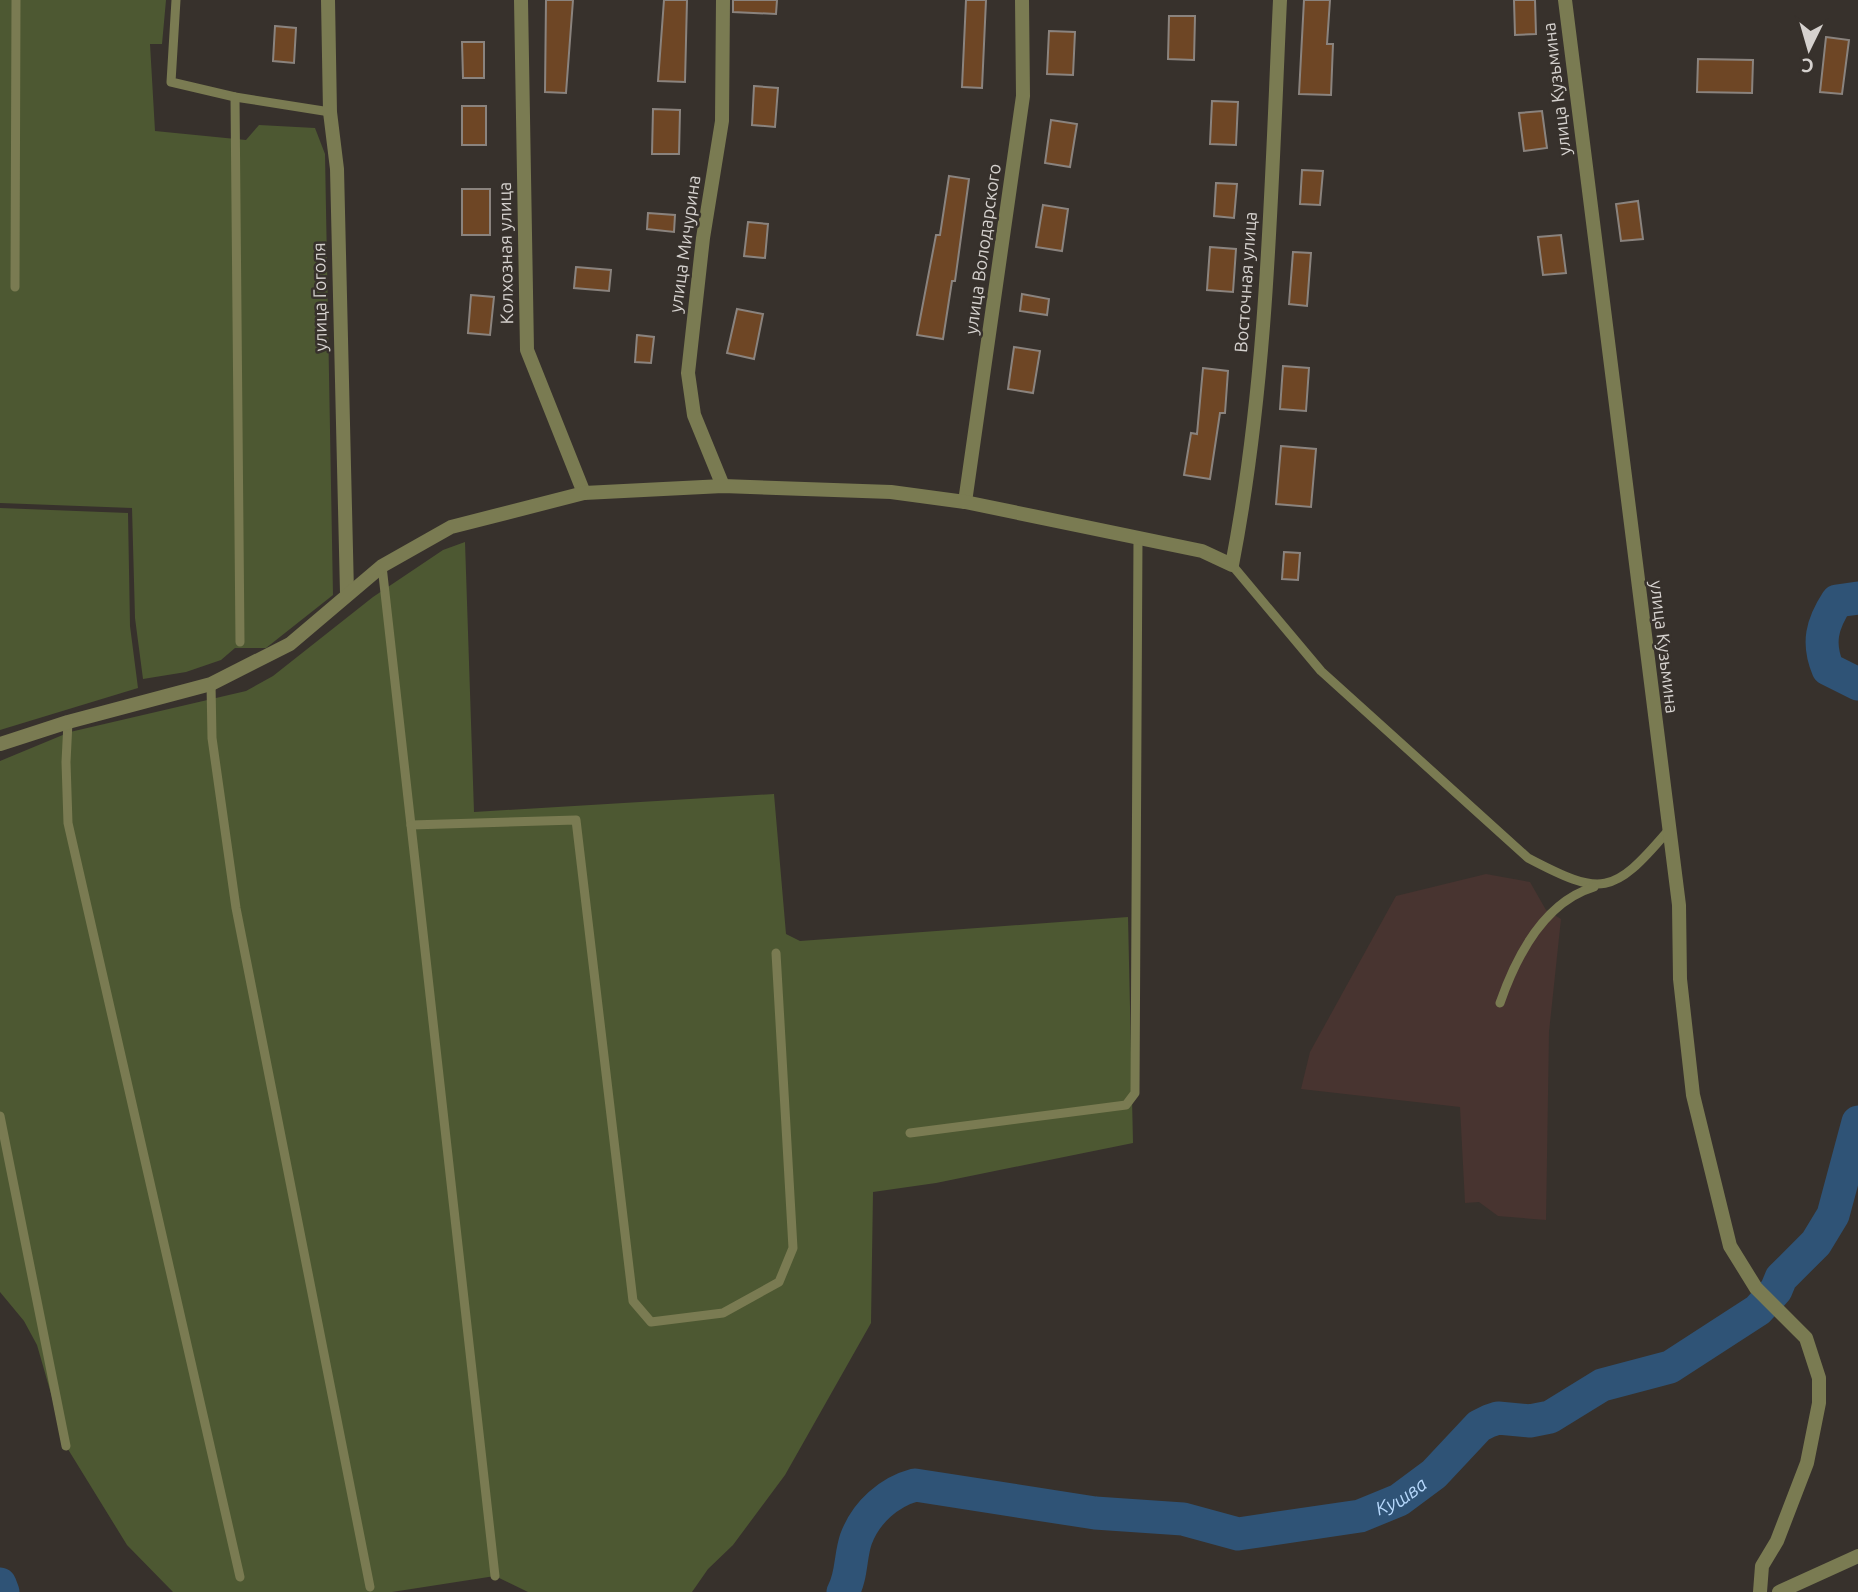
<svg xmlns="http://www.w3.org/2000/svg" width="1858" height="1592" font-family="Ubuntu,sans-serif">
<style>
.industrial{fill:#483430}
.green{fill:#4d5832}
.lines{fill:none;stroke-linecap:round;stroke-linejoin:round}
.river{stroke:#2f5376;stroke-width:33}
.building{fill:#6e4625;stroke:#8a837e;stroke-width:2}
.service{stroke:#7a7b52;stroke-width:9}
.minor{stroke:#7a7b52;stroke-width:14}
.labels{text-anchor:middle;stroke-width:5;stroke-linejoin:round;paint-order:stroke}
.street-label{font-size:18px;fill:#d5d1ce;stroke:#37312c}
.water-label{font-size:19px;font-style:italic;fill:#b6d8fc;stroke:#37312c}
</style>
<rect width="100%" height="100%" fill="#37312c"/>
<!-- industrial -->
<path class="industrial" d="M1486 874 1530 882 1546 910 1561 919 1549 1032 1546 1220 1498 1216 1479 1202 1465 1203 1460 1107 1301 1089 1310 1052 1396 896Z"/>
<!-- green -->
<g class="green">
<path d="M0 0H166L162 44H150L155 131 246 140 259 125 315 128 325 154 333 595 266 648H235L221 660 186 672 143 679 135 618 132 508 0 503Z"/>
<path d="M0 508 128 513 130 626 138 688 0 730Z"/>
<path d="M465 542 474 812 774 794 786 934 800 941 1128 917 1133 1143 936 1183 873 1192 871 1323 785 1475 733 1545 708 1569 692 1592H528L495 1576 392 1592H173L127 1545 66 1446 37 1345 24 1321 0 1292V761L70 732 246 691 273 676 373 597 443 550Z"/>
</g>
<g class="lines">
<!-- river -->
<g class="river">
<path d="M1858 598 1837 601C1822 624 1817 643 1828 669L1858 684"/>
<path d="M0 1584 3 1592"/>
<path id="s1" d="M843 1592C852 1576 850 1556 856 1539 866 1512 889 1492 915 1485L1095 1513 1183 1519 1238 1534 1360 1516 1399 1500 1434 1474 1479 1426 1489 1421 1498 1418 1530 1421 1550 1417 1602 1385 1670 1367 1758 1310 1776 1290 1781 1278 1816 1243 1833 1215 1858 1122"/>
</g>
</g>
<!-- building -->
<g class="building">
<path d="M546 0H573L566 93 545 92Z"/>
<path d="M664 0H687L685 82 658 81Z"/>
<path d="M733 0H777L776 14 733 12Z"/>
<path d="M966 0H986L982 88 962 87Z"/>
<path d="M1304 0H1330L1327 44H1333L1331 95 1299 94Z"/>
<path d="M1514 0H1535L1536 34 1515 35Z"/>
<path d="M1169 16H1195L1194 60 1168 59Z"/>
<path d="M275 26 296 28 294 63 273 61Z"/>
<path d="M1049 31 1075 32 1073 75 1047 74Z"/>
<path d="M1826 37 1849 40 1842 94 1820 92Z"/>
<path d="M462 42H484V78H463Z"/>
<path d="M1698 59 1753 60 1752 93 1697 92Z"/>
<path d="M754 86 778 88 775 127 752 125Z"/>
<path d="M1212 101 1238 102 1236 145 1210 144Z"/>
<rect x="462" y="106" width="24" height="39"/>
<path d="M653 109 680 110 679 154H652Z"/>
<path d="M1542 111 1547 148 1524 151 1519 113Z"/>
<path d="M1051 120 1077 124 1070 167 1045 163Z"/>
<path d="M1302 170 1323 171 1320 205 1300 204Z"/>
<path d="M949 176 969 179 955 281H952L943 339 917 335 936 235H940Z"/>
<path d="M1216 183 1237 184 1234 218 1214 216Z"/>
<rect x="462" y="189" width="28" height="46"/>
<path d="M1638 201 1643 239 1621 241 1616 204Z"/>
<path d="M1043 205 1068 209 1062 251 1036 247Z"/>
<path d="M648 213 675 215 674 232 647 229Z"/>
<path d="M748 222 768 224 765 258 744 256Z"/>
<path d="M1561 235 1566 273 1543 275 1538 237Z"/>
<path d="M1210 247 1236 249 1233 292 1207 290Z"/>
<path d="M1293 252 1311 253 1307 306 1289 304Z"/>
<path d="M576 267 611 270 609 291 574 288Z"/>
<path d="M1022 294 1049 299 1047 315 1020 311Z"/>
<path d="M471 295 494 297 490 335 468 333Z"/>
<path d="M737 309 763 314 754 359 727 353Z"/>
<path d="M637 335 654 337 651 363 635 362Z"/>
<path d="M1014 347 1040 351 1033 393 1008 389Z"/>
<path d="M1283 366 1309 368 1306 411 1280 409Z"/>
<path d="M1203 368 1228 371 1225 413H1220L1210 479 1184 475 1191 433 1197 434Z"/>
<path d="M1281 446 1316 449 1311 507 1276 504Z"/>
<path d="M1284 552 1300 553 1298 580 1282 579Z"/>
</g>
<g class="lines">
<!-- service -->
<g class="service">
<path d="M176 0 171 82 235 97 330 112"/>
<path d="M235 97 240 642"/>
<path d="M15 287 16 0"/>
<path d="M1232 565 1321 671 1528 858C1602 897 1613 895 1667 832"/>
<path d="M382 566 495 1576"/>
<path d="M211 684 212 738 236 908 370 1587"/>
<path d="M68 722 66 762 68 823 240 1577"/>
<path d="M411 825 576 820 633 1301 651 1322 723 1313 779 1282 793 1248 776 953"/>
<path d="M1500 1003C1516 957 1544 902 1594 887"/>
<path d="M0 1116 66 1446"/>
<path d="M910 1133 1126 1105 1135 1093 1138 538"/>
</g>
<!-- minor -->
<g class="minor">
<path d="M328 0 330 112 337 169 347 593"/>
<path d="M521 0 527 350 584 493"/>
<path d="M1565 0 1679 905 1680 979 1693 1095 1730 1246 1756 1288 1806 1338 1819 1378V1403L1807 1463 1777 1541 1762 1566 1760 1592"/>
<path d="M723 486 694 415 688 373 703 238 722 121 723 0"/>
<path d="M965 502 1023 96 1022 0"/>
<path d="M0 744 68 722 211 684 290 644 382 566 451 527 584 493 723 486 891 492 965 502 1202 551 1232 565C1268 379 1271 189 1280 0"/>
<path d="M1779 1592 1858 1556"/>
</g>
</g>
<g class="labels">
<!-- street labels -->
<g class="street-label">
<text transform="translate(1557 89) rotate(-97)" y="6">улица Кузьмина</text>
<text transform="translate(685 244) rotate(-82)" y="6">улица Мичурина</text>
<text transform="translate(983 249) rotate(-82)" y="6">улица Володарского</text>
<text transform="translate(506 253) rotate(-91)" y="6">Колхозная улица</text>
<text transform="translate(1246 282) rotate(-86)" y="6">Восточная улица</text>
<text transform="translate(320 297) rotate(-91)" y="6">улица Гоголя</text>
<text transform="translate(1664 647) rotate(83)" y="6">улица Кузьмина</text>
</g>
<!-- water labels -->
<g class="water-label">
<text dy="7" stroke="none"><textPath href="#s1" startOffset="634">Кушва</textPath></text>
</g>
</g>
<!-- north arrow -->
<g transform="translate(1809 49) rotate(185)" stroke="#37312c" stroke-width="5" paint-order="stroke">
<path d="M0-5L12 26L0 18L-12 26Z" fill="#d5d1ce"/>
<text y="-10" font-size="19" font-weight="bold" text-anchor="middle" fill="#d5d1ce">С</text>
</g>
</svg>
